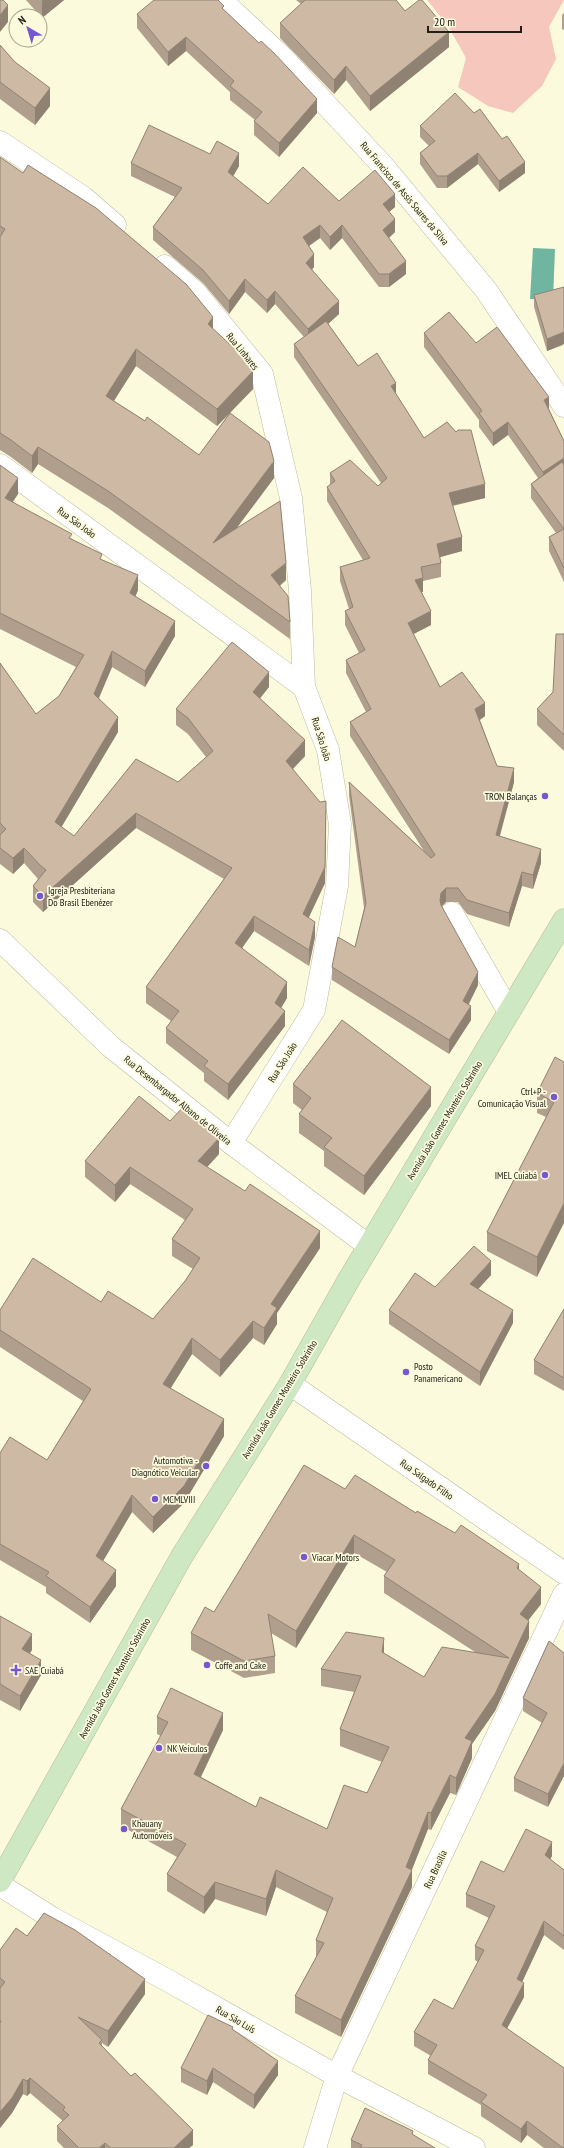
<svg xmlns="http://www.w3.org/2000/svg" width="564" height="2148" font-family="'PT Sans Narrow',sans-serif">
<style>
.green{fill:#f6c8bd}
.water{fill:#70b59f}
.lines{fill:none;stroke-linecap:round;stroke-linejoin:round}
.minor-casing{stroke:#bbb99d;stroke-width:23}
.secondary-casing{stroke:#bbb99d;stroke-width:23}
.minor{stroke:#fff;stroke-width:22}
.secondary{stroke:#cfe8c4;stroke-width:22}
.wall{fill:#b19f8d;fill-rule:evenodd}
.shaded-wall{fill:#908273}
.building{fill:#ceb9a4;stroke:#908273}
.poi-dot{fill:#7657d0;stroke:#fcfadd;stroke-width:1.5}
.labels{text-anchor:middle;stroke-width:3.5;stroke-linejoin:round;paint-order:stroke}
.street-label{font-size:10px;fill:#212016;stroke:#fcfadd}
.poi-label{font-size:10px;fill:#212016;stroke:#fcfadd;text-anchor:start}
</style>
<rect width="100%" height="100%" fill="#fcfadd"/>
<!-- green -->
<path class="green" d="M427 0H564L549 27 556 59 542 86 513 113 488 106 458 87 466 58 448 26Z"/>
<!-- water -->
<path class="water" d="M533 248 555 249 553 300 530 299Z"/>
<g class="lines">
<defs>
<g id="minor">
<path d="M221 0 283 58 384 167 486 290 564 406"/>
<path d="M0 142 84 198 115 225"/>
<path d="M165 266 195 292 262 374 291 498 300 590 304 687"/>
<path d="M0 465 304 687 328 750 340 824 337 886 314 1010 231 1143"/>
<path d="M452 913 509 1012"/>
<path d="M0 940 110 1046 231 1143 369 1246"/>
<path d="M290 1384 564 1573"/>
<path d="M0 1885 52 1918 167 1980 337 2076 474 2148"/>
<path d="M315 2148 337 2076 564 1594"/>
</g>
<path id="secondary" d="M0 1881 182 1556 290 1384 348 1281 564 920"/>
</defs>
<!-- minor casing -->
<use href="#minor" class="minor-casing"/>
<!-- secondary casing -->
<use href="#secondary" class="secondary-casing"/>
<!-- minor -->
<use href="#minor" class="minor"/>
<!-- secondary -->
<use href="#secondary" class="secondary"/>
</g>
<!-- wall -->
<g class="wall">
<path d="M26 0H64L42 18Z"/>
<path d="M296 0H396L405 11 449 47 370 111 346 80 334 94 280 38V23L301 4Z"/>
<path d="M224 10 317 113 279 157 254 135V121L255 120 230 100V92L186 51 168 66 137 28V14Z"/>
<path d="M564 13V30L562 29V15Z"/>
<path d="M0 45 50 106 35 125 0 99Z"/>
<path d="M420 126 525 173 499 192 478 164 447 188H437L420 164V153L429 146 420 137Z"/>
<path d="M210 154 239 166 233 176 268 204 339 201 395 207 389 212 395 232 389 238 406 274 389 287H379L342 238 330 250 320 238 309 246 314 267 312 270 339 314 328 324 358 366 396 394 424 438 485 498 453 506 462 551 440 557 441 563V577L423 581V592H422L431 625 413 634 440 687 485 716 480 720 497 766 514 782 500 836 541 863 533 889 522 886 509 927 467 914 458 902H446L442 906 478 985 469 1004 471 1020 449 1054 332 980V967L355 947 364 908 349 796V782L424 851 350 736V722L366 712 346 673V660L359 653 345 625V611L349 609 340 581V567L363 560 327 501V487L330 485V473L378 486 381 483 294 357V344L304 337 275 304 267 313 245 292 229 314 203 283 153 240V227L175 197 131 176V163Z"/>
<path d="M0 157 213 329 253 389 230 413 274 478 236 528 286 580 280 586 290 622V639L108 508 38 464 32 473 11 457 0 450ZM136 366 217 426 229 414 199 455 114 401Z"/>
<path d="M534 295 563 345 547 351 534 307Z"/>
<path d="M424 333 476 343 549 409 564 441V582L549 551V537L556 533 531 498V484L538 478 508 435 493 446 479 427V420L424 347Z"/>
<path d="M0 465 18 494 12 502 72 539 102 560 138 590 135 597 175 636 145 687 112 667 99 698 118 732 61 827 74 836 178 782 206 757 188 734 176 725V709L269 687 260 698 305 756 293 769 326 817 325 883 308 918 315 937 309 966 254 931 242 948 287 998 281 1008 285 1026 228 1100 204 1081V1073L166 1043V1028L171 1021 146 1003V987L224 879 136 828 43 912 33 902V886L38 879 24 863 13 874 0 864V663L36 714 59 696 76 667 0 629Z"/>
<path d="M564 634V751L537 725V709L553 692Z"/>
<path d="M564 1062 537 1277 487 1251V1232L546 1117 537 1113V1093Z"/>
<path d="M293 1084 431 1106 364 1195 324 1166V1151L299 1133V1114L302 1110 293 1103Z"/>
<path d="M170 1121 219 1154 207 1167 320 1248 277 1313V1324L264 1345 253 1338 220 1377 192 1354 171 1388 224 1436 184 1503 153 1533 132 1512 103 1561 116 1586 90 1623 46 1593V1587L0 1560V1453L47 1460 83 1401 0 1347V1310L101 1302 153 1319 185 1281 193 1269 172 1256V1239L185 1220 130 1184 115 1202 85 1177V1161Z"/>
<path d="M491 1275 478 1289 513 1323 480 1386 389 1324V1310L435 1287Z"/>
<path d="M564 1309V1391L534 1374V1360Z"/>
<path d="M345 1489 416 1513 519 1570 541 1604 528 1620 529 1638 495 1711 472 1744V1758L456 1795 450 1793 431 1830 428 1829 412 1869V1887L341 2037 295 2013V1996L316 1957V1940L327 1912 276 1887 266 1916 215 1899 204 1914 167 1891V1874L177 1857 121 1826V1809L161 1736 157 1734V1717L223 1730 201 1777 256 1807 327 1829 367 1793 382 1762 340 1746V1729L354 1692 321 1686V1669L384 1654 424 1677 475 1652 384 1593V1576L387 1572 354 1553 296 1648 271 1633 275 1656V1673L244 1678 191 1650V1633L214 1612Z"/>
<path d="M0 1616 32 1650 29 1653 41 1675 20 1711 0 1700Z"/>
<path d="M549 1641 548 1807 514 1791V1778L542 1723 523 1711V1698Z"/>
<path d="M552 1856 550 1859 564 1870V1950L544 1935 522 1982 524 1997 507 2028 564 2148H544L527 2135 521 2143 481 2116V2105L428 2074V2060L431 2056 414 2046V2032L453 2009 478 1962 475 1960V1946L489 1918 466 1907V1894L504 1872Z"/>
<path d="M27 1936 145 1994 108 2047 102 2043V2046L193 2145 189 2148H64L57 2141V2126L63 2121 30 2093 27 2096 23 2094 12 2113 0 2128V1950Z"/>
<path d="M233 2030 278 2075 254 2109 213 2082 207 2095 181 2082V2068Z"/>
<path d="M413 2135 435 2148H351V2140Z"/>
</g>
<!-- shaded-wall -->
<g class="shaded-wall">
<path d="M43 0H64L42 18V1Z"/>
<path d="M8 5V22L0 32V15Z"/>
<path d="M449 32V47L370 111V96Z"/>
<path d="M186 37V51L168 66V52Z"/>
<path d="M346 66V80L334 94V80Z"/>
<path d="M50 88V106L35 125V108Z"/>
<path d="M317 99V113L279 157V143Z"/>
<path d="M239 153V166L228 185V172Z"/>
<path d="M478 153V164L447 188V176Z"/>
<path d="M525 162V173L499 192V181Z"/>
<path d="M395 194V207L383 217V204Z"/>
<path d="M395 219V232L383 243V230Z"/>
<path d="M320 225V238L303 250V237Z"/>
<path d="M342 225V238L330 250V237Z"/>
<path d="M314 254V267L306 276V263Z"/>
<path d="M406 261V274L389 287V274Z"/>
<path d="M245 279V292L229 314V301Z"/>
<path d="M275 291V304L267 313V300Z"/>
<path d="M339 301V314L308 342V329Z"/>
<path d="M213 317V334L208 324Z"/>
<path d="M564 332V344L547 351V339Z"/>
<path d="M136 349V366L106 413V396Z"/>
<path d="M253 371V389L217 426V409Z"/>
<path d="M396 383V397L391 386Z"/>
<path d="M549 397V410L544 400Z"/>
<path d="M508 422V435L493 446V433Z"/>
<path d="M38 447V464L32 473V456Z"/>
<path d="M564 458V471L543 486V472Z"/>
<path d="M274 461V478L213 560V543Z"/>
<path d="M18 478V494L5 514V498Z"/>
<path d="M485 484V498L449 506V493Z"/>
<path d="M462 537V551L437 558V544Z"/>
<path d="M286 563V580L271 592V575Z"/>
<path d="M138 575V590L130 609V593Z"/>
<path d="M423 578V592L415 593V580Z"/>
<path d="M431 611V625L408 637V623Z"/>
<path d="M175 621V636L145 687V671Z"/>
<path d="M112 651V667L94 709V694Z"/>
<path d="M269 672V687L253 707V692Z"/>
<path d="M485 703V716L475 723V709Z"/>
<path d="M118 717V732L55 838V822Z"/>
<path d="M305 740V756L286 776V761Z"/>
<path d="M514 768V782L496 849V835Z"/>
<path d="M326 801 325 883 303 930V914Z"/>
<path d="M136 813V828L43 912V896Z"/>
<path d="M24 848V863L13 874V858Z"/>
<path d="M541 849V863L533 889V875Z"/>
<path d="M522 872V886L509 927V913Z"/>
<path d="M446 888V902L441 907 440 900 441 893Z"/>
<path d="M254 916V931L235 958V943Z"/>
<path d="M315 922V937L309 966V950Z"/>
<path d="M478 972V985L463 1015V1001Z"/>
<path d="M287 982V998L275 1018V1003Z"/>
<path d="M471 1006V1020L449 1054V1040Z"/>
<path d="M285 1011V1026L228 1100V1084Z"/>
<path d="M431 1087V1106L364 1195V1176Z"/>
<path d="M219 1138V1154L198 1177V1161Z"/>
<path d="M130 1167V1184L115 1202V1185Z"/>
<path d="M564 1203V1223L537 1277V1257Z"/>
<path d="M320 1231V1248L277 1313V1324L264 1345V1328L271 1304Z"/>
<path d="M491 1261V1275L470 1298V1284Z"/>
<path d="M513 1310V1323L480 1386V1372Z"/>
<path d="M253 1321V1338L220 1377V1360Z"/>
<path d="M192 1338V1354L163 1400V1384Z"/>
<path d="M224 1419V1436L184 1503 153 1533V1517Z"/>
<path d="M132 1495V1512L96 1573V1556Z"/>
<path d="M354 1535V1553L296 1648V1631Z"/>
<path d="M519 1564V1581L517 1568Z"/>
<path d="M116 1570V1586L90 1623V1607Z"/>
<path d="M541 1587V1604L520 1631V1614Z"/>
<path d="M529 1621V1638L495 1711 472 1744V1758L456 1795V1778L465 1738Z"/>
<path d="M32 1634V1650L22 1665V1649Z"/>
<path d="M384 1638V1655L382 1652Z"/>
<path d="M41 1660V1675L20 1711V1696Z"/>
<path d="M223 1713V1730L194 1791V1774Z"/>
<path d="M564 1763V1776L548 1807V1794Z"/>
<path d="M450 1775V1793L431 1830V1813Z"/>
<path d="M428 1812V1829L409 1877 412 1870V1887L341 2037V2020L406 1867Z"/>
<path d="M552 1842V1856L545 1869V1855Z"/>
<path d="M276 1870V1887L266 1916V1899Z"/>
<path d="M215 1882V1899L204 1914V1897Z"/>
<path d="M544 1921V1935L517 1993V1979Z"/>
<path d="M145 1979V1994L108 2047V2031Z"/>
<path d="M524 1983V1997L502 2038V2025Z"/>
<path d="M278 2061V2075L254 2109V2095Z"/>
<path d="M213 2068V2082L207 2095V2081Z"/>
<path d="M30 2078V2093L27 2096V2081Z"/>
<path d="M23 2079V2094L12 2113 0 2128V2112Z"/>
<path d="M527 2121V2135L521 2143V2129Z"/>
<path d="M193 2130V2145L189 2148H174Z"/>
<path d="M105 2143V2148H99Z"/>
</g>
<!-- building -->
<g class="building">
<path d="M0 0H3L8 5 0 15Z"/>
<path d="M154 0H218L224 6 222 8 259 43 261 41 274 53 317 99 279 143 254 121 262 112 230 86 234 81 186 37 168 52 137 14Z"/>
<path d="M305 0H396L405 11 419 0H422L449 32 370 96 346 66 334 80 280 23Z"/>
<path d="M0 45 15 62 50 88 35 108 0 82Z"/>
<path d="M455 93 474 113 480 109 502 139 507 136 525 162 499 181 478 153 447 176H437L420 153 435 141 420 126Z"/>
<path d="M149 125 210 154 217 141 239 153 228 172 268 204 303 167 339 201 375 170 395 194 383 204 395 219 383 230 406 261 389 274H379L342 225 330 237 320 225 303 237 314 254 306 263 339 301 308 329 275 291 267 300 245 279 229 301 203 270 153 227 182 188 131 163Z"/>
<path d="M0 157 23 173 28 165 96 208 186 284 213 317 208 324 251 364 253 371 217 409 136 349 106 396 145 421 147 417 199 455 230 413 269 442 274 461 213 543 280 501 286 563 271 575 288 596 290 622 108 491 38 447 32 456 11 440 0 433V237L5 229 0 226Z"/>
<path d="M564 287V332L547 339 534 295Z"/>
<path d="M449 312 476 343 497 327 549 397 544 400 564 441V458L543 472 508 422 493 433 479 413 482 411 424 333Z"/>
<path d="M326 321 358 366 377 353 396 383 391 386 424 438 447 422 456 432 458 430H471L485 484 449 493 462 537 437 544 441 563 421 567 423 578 415 580 431 611 408 623 440 687 462 672 485 703 475 709 497 766 514 768 496 835 541 849 533 875 522 872 509 913 467 900 458 888H446L441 893 440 900 441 905 478 972 463 1001 471 1006 449 1040 332 967 338 937 355 947 366 903 349 782 431 858 435 855 350 722 371 709 346 660 365 650 345 611 353 607 340 567 370 558 327 487 335 481 330 473 350 460 378 486 387 478 294 344Z"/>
<path d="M562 462 564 465V568L549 537 564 529 531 484Z"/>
<path d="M0 465 18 478 5 498 72 534 69 538 102 554 100 559 138 575 130 593 175 621 145 671 112 651 94 694 118 717 55 822 74 836 136 759 178 782 213 751 188 718 176 709 232 642 269 672 253 692 305 740 286 761 320 802 326 801 325 867 303 914 315 922 309 950 254 916 235 943 287 982 275 1003 285 1011 228 1084 204 1066 208 1061 166 1028 179 1011 146 987 232 868 136 813 43 896 33 886 46 870 41 866 24 848 13 858 0 848V835L6 829 0 823V663L36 714 59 696 84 655 0 613Z"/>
<path d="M556 634H564V735L537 709 553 692Z"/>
<path d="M342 1020 431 1087 364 1176 324 1147 332 1138 299 1114 311 1098 293 1084Z"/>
<path d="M555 1057 564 1062V1203L537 1257 487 1232 554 1102 537 1093Z"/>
<path d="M139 1096 170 1121 184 1106 219 1138 198 1161 245 1191 250 1184 320 1231 271 1304 277 1308 264 1328 253 1321 220 1360 192 1338 163 1384 224 1419 184 1486 153 1517 132 1495 96 1556 116 1570 90 1607 46 1576 49 1572 0 1544V1453L10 1437 47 1460 91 1389 0 1330V1310L33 1258 101 1302 108 1291 153 1319 185 1281 200 1258 172 1239 193 1209 130 1167 115 1185 85 1161Z"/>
<path d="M474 1246 491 1261 470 1284 513 1310 480 1372 389 1310 415 1273 435 1287Z"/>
<path d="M564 1309V1378L534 1360Z"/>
<path d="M304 1465 345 1489 355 1475 416 1513 417 1511 455 1533 461 1525 519 1564 517 1568 541 1587 520 1614 529 1621 495 1694 465 1738 472 1741 456 1778 450 1775 431 1813 428 1812 406 1867 412 1870 341 2020 295 1996 324 1943 316 1940 333 1898 276 1870 266 1899 215 1882 204 1897 167 1874 186 1844 121 1809 168 1722 157 1717 171 1688 223 1713 194 1774 256 1807 260 1797 327 1829 344 1785 367 1793 389 1747 340 1729 361 1676 321 1669 346 1632 384 1638 382 1652 424 1677 442 1647 509 1658 384 1576 395 1560 354 1535 296 1631 268 1614 275 1656 244 1661 191 1633 205 1607 214 1612Z"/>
<path d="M0 1616 32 1634 22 1649 41 1660 20 1696 0 1684Z"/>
<path d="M549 1641 564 1653V1763L548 1794 514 1778 547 1713 523 1698Z"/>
<path d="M526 1829 552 1842 545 1855 564 1870V1936L544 1921 517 1979 524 1983 502 2025 564 2068V2148H563L527 2121 521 2129 481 2102 487 2095 428 2060 437 2045 414 2032 434 1999 453 2009 484 1950 475 1946 495 1906 466 1894 481 1861 504 1872Z"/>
<path d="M44 1913 75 1930 145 1979 108 2031 78 2017 102 2040 99 2043 131 2076 135 2073 193 2130 174 2148H111L105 2143 99 2148H79L57 2126 69 2115 63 2110 65 2107 30 2078 27 2081 23 2079 12 2098 0 2112V2023L1 2021H0V1988L5 1982 0 1978V1950L16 1928 27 1936Z"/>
<path d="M208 2015 233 2027 232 2029 278 2061 254 2095 213 2068 207 2081 181 2068Z"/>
<path d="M365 2108 413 2131 412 2134 435 2148H360L362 2145 351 2140Z"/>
</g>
<!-- markers -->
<g class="poi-dot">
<circle cx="545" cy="796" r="4"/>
<circle cx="40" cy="896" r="4"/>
<circle cx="554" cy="1097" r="4"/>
<circle cx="545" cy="1175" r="4"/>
<circle cx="406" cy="1372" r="4"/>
<circle cx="206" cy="1466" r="4"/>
<circle cx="155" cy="1499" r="4"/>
<circle cx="304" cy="1557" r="4"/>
<circle cx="207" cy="1665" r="4"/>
<path d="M14 1664h4v4h4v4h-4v4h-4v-4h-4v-4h4z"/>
<circle cx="159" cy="1748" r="4"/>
<circle cx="124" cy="1829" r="4"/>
</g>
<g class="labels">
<!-- street labels -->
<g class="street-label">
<text transform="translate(405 193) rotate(50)" y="4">Rua Francisco de Assis Soares da Silva</text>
<text transform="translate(243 351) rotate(51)" y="4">Rua Linhares</text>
<text transform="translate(77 522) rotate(36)" y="4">Rua São João</text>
<text transform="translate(322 739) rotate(73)" y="4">Rua São João</text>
<text transform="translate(282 1062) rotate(-58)" y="4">Rua São João</text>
<text transform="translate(178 1100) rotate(39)" y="4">Rua Desembargador Albano de Oliveira</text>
<text transform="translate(444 1120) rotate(-59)" y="4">Avenida João Gomes Monteiro Sobrinho</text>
<text transform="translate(279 1399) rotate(-59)" y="4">Avenida João Gomes Monteiro Sobrinho</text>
<text transform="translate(427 1479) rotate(35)" y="4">Rua Salgado Filho</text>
<text transform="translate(114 1678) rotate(-61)" y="4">Avenida João Gomes Monteiro Sobrinho</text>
<text transform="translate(435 1869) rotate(-65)" y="4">Rua Brasília</text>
<text transform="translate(236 2019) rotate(30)" y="4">Rua São Luís</text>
</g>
<!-- poi labels -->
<g class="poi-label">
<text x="537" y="800" text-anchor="end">TRON Balanças</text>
<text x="48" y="894">Igreja Presbiteriana<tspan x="48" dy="12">Do Brasil Ebenézer</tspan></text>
<text x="546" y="1095" text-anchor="end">Ctrl+P -<tspan x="546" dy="12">Comunicação Visual</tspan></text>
<text x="537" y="1179" text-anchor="end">IMEL Cuiabá</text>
<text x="414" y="1370">Posto<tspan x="414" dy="12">Panamericano</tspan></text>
<text x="198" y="1464" text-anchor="end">Automotiva -<tspan x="198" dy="12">Diagnótico Veicular</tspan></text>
<text x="163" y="1503">MCMLVIII</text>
<text x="312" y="1561">Viacar Motors</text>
<text x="215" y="1669">Coffe and Cake</text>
<text x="25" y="1674">SAE Cuiabá</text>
<text x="167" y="1752">NK Veículos</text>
<text x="132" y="1827">Khauany<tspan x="132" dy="12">Automóveis</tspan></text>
</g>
</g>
<!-- north arrow -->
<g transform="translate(28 28) rotate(322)"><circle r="19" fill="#fcfadd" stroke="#a4a38d"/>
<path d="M0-3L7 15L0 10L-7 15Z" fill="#7657d0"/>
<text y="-6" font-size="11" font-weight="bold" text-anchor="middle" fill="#212016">N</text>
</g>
<!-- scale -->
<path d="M428 26v6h93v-6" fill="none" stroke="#212016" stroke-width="2"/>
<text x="434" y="26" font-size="12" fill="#212016" stroke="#fcfadd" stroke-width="3" paint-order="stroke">20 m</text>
</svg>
